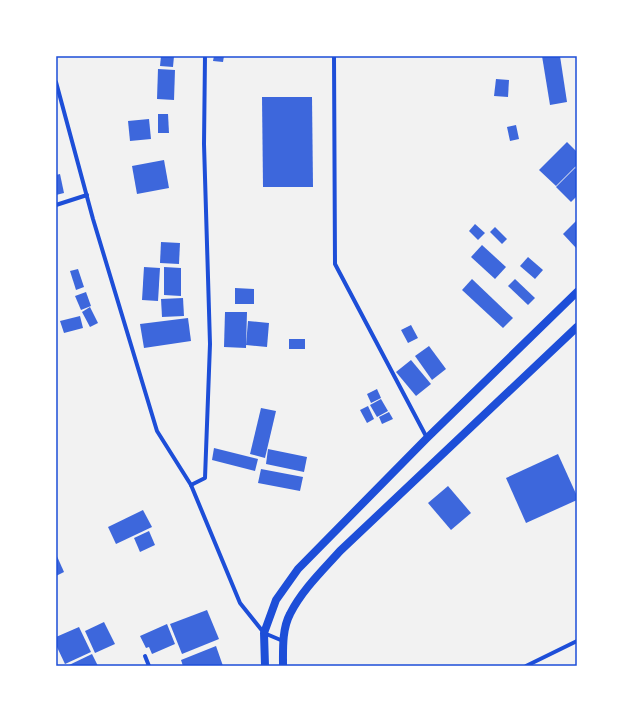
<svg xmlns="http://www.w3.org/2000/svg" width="633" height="722" font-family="Manrope,sans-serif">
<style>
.building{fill:#3d67dc}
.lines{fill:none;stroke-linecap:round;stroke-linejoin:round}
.minor{stroke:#1d4ed8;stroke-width:4}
.secondary{stroke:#1d4ed8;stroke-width:8}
.neatline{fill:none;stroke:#1d4ed8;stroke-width:1.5}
</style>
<rect width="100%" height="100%" fill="#f2f2f2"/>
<!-- building -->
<g class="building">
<path d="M161 56H174L173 67 160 66Z"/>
<path d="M214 56H224L223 62 213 61Z"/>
<path d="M542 56H560L567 102 550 105Z"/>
<path d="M158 69 175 70 174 100 157 99Z"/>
<path d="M496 79 509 80 508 97 494 96Z"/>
<path d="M262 97H312L313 187H263Z"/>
<path d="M158 114H168L169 133H158Z"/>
<path d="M149 119 151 139 130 141 128 121Z"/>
<path d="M516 125 519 139 510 141 507 127Z"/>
<path d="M567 142 577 152V165L556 186 539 170Z"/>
<path d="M164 160 169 188 137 194 132 166Z"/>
<path d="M575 168 577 170V196L571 202 556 187Z"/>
<path d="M60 174 64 193 56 195V175Z"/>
<path d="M577 220V249L563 234Z"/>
<path d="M475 224 485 233 478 240 469 231Z"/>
<path d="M495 227 507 239 502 244 490 232Z"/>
<path d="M161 242 180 243 179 264 160 263Z"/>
<path d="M482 245 506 267 495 279 471 257Z"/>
<path d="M528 257 543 270 535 279 520 266Z"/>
<path d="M144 267 160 268 158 301 142 300Z"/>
<path d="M164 267 181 268V296L164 295Z"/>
<path d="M78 269 84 287 76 290 70 271Z"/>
<path d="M472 279 513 318 503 328 462 290Z"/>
<path d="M515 279 535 298 528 305 508 286Z"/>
<path d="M235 288 254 289V304H235Z"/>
<path d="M86 292 91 306 81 310 75 296Z"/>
<path d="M183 298 184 316 162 317 161 299Z"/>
<path d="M90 307 98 323 90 327 82 312Z"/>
<path d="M225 312H247L246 348 224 347Z"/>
<path d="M80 316 83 328 64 333 60 321Z"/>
<path d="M188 318 191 341 144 348 140 324Z"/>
<path d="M248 321 269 323 267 347 246 345Z"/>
<path d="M411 325 418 338 408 343 401 330Z"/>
<rect x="289" y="339" width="16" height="10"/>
<path d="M429 346 446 369 432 380 415 356Z"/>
<path d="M411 360 431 384 416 396 396 372Z"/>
<path d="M377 389 381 398 371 403 367 394Z"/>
<path d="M381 399 388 411 377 417 370 405Z"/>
<path d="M368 406 374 419 367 423 360 410Z"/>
<path d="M261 408 276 411 265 458 250 454Z"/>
<path d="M389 412 393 419 382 424 379 417Z"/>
<path d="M214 448 258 459 255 471 212 460Z"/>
<path d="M268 449 307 457 304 472 266 464Z"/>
<path d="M558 454 577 496V500L526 523 506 478Z"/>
<path d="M261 469 303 477 300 491 258 483Z"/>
<path d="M448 486 471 513 451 530 428 503Z"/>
<path d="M143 510 152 527 116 544 108 527Z"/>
<path d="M149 531 155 545 140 552 134 538Z"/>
<path d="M56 554 64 572 56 576Z"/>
<path d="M207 610 219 639 182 654 170 624Z"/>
<path d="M104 622 115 644 95 653 85 631Z"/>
<path d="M167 624 175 644 152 654 149 647 146 648 140 636Z"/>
<path d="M79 627 91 652 65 664 56 645V637Z"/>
<path d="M216 646 223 666H183L181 660Z"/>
<path d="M92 654 98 666H67Z"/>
</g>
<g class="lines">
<!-- minor -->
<g class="minor">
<path d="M334 56 335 264 427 438"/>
<path d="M56 82 93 219 157 431 191 485 240 603 264 633 283 641"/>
<path d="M56 205 87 195"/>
<path d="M191 485 205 478 210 344 204 144 205 56"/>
<path d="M145 656 149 666"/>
<path d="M526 666 577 641"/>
</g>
<!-- secondary -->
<g class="secondary">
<path d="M265 666 264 633 276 600 298 569 427 438 577 292"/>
<path d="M283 666C283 649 282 629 290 614 302 590 323 570 340 551L577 327"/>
</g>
</g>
<!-- border -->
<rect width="633" height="722" fill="none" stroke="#ffffff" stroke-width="114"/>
<rect x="57" y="57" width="519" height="608" class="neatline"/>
</svg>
